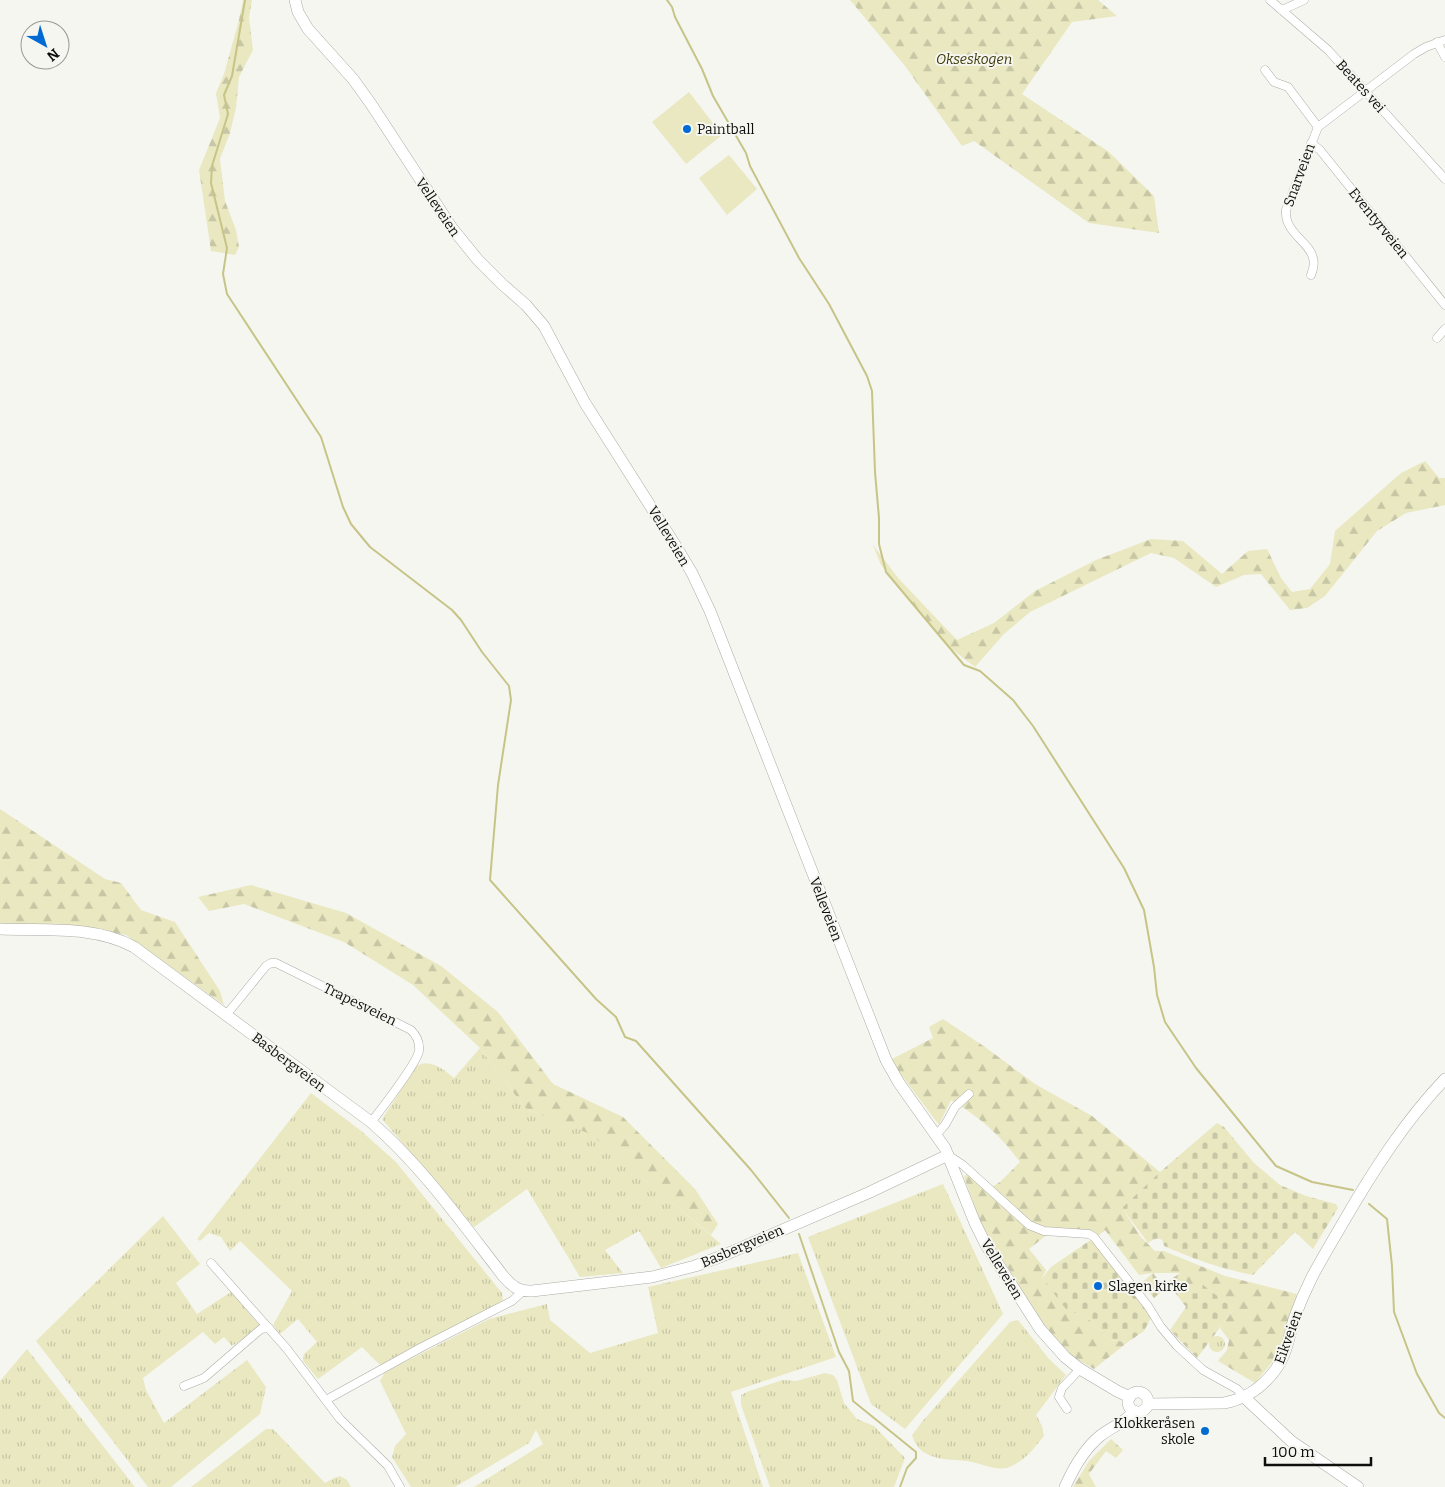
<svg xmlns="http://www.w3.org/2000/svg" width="1445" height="1487" font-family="Bitter,serif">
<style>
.grass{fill:url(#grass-tufts)}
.forest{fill:url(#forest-firs)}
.cemetery{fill:url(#cemetery-stones)}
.pitch{fill:#e9e8c1}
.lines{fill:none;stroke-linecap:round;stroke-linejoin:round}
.stream{stroke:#c7c487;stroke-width:2}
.minor-casing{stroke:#ababa7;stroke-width:9}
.secondary-casing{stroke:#ababa7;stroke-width:12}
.minor{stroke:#fff;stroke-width:8}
.secondary{stroke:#fff;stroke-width:11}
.poi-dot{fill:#016bd3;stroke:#f6f6f1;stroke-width:2}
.labels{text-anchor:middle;stroke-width:4;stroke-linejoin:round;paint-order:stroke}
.park-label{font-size:14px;font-style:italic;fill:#3e3b09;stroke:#f6f6f1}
.street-label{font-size:14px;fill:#0e0e0d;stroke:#f6f6f1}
.poi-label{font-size:14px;fill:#0e0e0d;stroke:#f6f6f1;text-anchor:start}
</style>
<defs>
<pattern id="grass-tufts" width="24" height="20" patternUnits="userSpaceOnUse" patternTransform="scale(1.25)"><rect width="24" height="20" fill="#e9e8c1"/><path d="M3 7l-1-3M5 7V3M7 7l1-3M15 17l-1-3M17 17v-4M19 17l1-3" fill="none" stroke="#c7c6a5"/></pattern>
<pattern id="forest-firs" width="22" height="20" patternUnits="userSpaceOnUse" patternTransform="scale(1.25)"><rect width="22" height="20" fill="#e9e8c1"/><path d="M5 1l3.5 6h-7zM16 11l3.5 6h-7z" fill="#c7c6a5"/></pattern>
<pattern id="cemetery-stones" width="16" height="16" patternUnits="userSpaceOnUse" patternTransform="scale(1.25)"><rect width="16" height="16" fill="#e9e8c1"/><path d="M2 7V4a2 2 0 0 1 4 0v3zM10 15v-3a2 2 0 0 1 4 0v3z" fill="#c7c6a5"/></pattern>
</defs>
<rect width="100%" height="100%" fill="#f6f6f1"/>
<!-- grass -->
<g class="grass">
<path d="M480 1048 525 1108 590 1133 721 1244 661 1268 639 1231 605 1250 623 1273 580 1277 527 1189 474 1227 382 1119 417 1066C430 1058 444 1070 454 1078Z"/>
<path d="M311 1093 360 1130 396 1162 502 1293 503 1302 382 1367 362 1347 318 1379 303 1361 304 1354 317 1342 298 1319 280 1334 273 1325 292 1291 240 1241 230 1251 221 1237 209 1233 200 1241 197 1239Z"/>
<path d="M943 1184 1003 1314 905 1429 871 1404 808 1237Z"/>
<path d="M163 1216 200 1264 176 1283 197 1314 231 1292 261 1327 232 1346 224 1337 215 1344 203 1332 143 1378 146 1390 164 1423 247 1360 266 1387 260 1414 171 1487H148L36 1341Z"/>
<path d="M798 1253 836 1357 731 1392 763 1487H474L543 1444 536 1430 529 1443 455 1487H411L392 1457 395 1446 406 1434 380 1381 385 1372 489 1319 547 1304 550 1320 590 1353 658 1333 648 1287Z"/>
<path d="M1018 1320 1049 1359 1066 1375 1036 1415 1042 1426 1044 1436C1034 1448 1025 1461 1009 1467 997 1472 980 1463 967 1461 953 1459 938 1461 925 1453 918 1449 914 1442 912 1435L921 1423 1010 1322Z"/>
<circle cx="1217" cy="1344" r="8"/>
<path d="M27 1349 135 1487H0V1381Z"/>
<path d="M825 1373 833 1375 837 1380 844 1403 857 1419 874 1426 905 1458 894 1487H770L741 1405V1395L749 1391 783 1380 796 1381Z"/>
<path d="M266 1429H273L325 1483 334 1478 340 1476 347 1480 351 1487H191Z"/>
</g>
<!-- forest -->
<g class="forest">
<path d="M243 0H252L249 18 253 50 239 77 236 108 230 133 220 159 225 201 236 230 239 247 235 255 211 251 199 170 220 118 216 93 224 74 239 20Z"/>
<path d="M850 0H1098L1117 16 1072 22 1022 94 1109 152 1154 196 1159 233 1089 223 974 141 962 146 905 66Z"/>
<path d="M1425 461 1439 478H1445V505L1406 513 1377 531 1325 596 1307 608 1290 610 1261 574 1244 575 1216 587 1174 558 1151 553 1030 612 1004 634 975 667 949 647 881 565 873 545 899 579 957 640 994 623 1035 591 1096 560 1151 539 1183 541 1222 574 1248 551 1267 549 1281 578 1292 592 1310 589 1330 564 1335 531 1401 473Z"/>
<path d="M0 809 105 879 121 883 141 910 175 922 220 991 224 1005 126 935 85 927 0 925Z"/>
<path d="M251 885 346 913 441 966 498 1012 553 1084 623 1117 695 1189 718 1224 711 1235 590 1134 525 1108 480 1048 413 985 344 942 244 904 209 911 198 897Z"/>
<path d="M943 1019 985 1047 1035 1084 1092 1116 1160 1172 1122 1208 1141 1237 1155 1251H1164L1225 1276 1297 1294 1278 1355 1255 1383 1218 1361 1227 1350 1229 1340 1220 1328 1234 1309 1202 1284 1195 1294 1180 1273H1153L1139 1275 1105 1230 1097 1237 1091 1238 1048 1234 1029 1249 1046 1270 1042 1278 1083 1313 1109 1340 1128 1342 1094 1369 1073 1357 1051 1337 982 1226 964 1177 968 1172 992 1187 1000 1182 1020 1162C999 1134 981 1118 951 1100L939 1125 890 1060 933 1038 929 1027Z"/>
<path d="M1111 1439 1123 1450 1116 1458 1106 1451 1089 1474 1096 1487H1073L1089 1461Z"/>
</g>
<!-- cemetery -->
<g class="cemetery">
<path d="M1217 1123 1224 1127 1254 1163 1280 1185 1306 1196 1336 1204 1338 1208 1313 1249 1295 1232 1253 1275C1222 1269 1193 1259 1164 1246 1163 1235 1154 1239 1148 1243L1122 1208 1160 1172Z"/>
<path d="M1092 1239 1145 1307 1151 1318 1144 1331 1128 1342 1109 1340 1083 1313H1069L1042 1278 1051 1267Z"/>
<path d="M1153 1273 1165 1289 1154 1298 1141 1283Z"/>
<path d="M1180 1273 1195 1294 1202 1284 1234 1309 1197 1358 1170 1330 1186 1307 1167 1282Z"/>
</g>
<!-- pitch -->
<g class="pitch">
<path d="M689 92 722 135 686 164 652 122Z"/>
<path d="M729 155 757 189 727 215 699 178Z"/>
</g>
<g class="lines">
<!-- stream -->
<g class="stream">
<path d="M245 0 232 76 224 95 228 114 212 166 211 183 227 248 223 274 227 294 321 437 343 507 351 524 370 547 452 610 461 620 482 652 509 686 511 700 498 785 490 880 596 999 616 1017 625 1037 636 1041 751 1170 789 1218"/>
<path d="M667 0 672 7 675 17 702 69 713 96 746 153 750 166 799 258 829 304 867 376 872 391 875 472 879 518V544L886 572 964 665 980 671 988 678 1013 700 1033 726 1124 868 1144 910 1154 967 1157 995 1165 1022 1196 1068 1276 1166 1312 1182 1353 1190"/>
<path d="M1369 1204 1387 1219 1392 1266 1394 1312 1417 1374 1439 1413 1445 1418"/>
<path d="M799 1234 839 1352 849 1371 853 1401 916 1452V1458L907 1468 900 1487"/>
</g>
<defs>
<g id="minor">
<path d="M1270 0 1328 50 1445 179"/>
<path d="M1282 10 1304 0"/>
<path d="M1437 42 1445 57"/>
<path d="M1265 70 1274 82 1288 87 1318 127"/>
<path d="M1311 143 1320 150 1445 305"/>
<path d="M1311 275C1313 270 1315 264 1313 258 1310 242 1284 233 1286 210L1318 127 1414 54 1426 47 1445 40"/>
<path d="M1437 338 1445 329"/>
<path d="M227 1014 266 966 271 963H276L411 1030C417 1036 420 1042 419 1051 417 1063 380 1111 371 1122"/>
<path d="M936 1135 945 1125 955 1107 969 1094"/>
<path d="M948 1155 963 1165 1029 1225 1044 1231 1089 1234 1094 1237 1148 1306 1161 1327 1177 1346 1203 1370 1237 1389 1244 1397"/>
<path d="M211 1263 287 1349 340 1419 388 1466 400 1487"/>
<path d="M184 1386 204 1378 261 1329 269 1328"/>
<path d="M326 1400 422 1347 512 1301 523 1291"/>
<path d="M1067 1409 1059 1397 1062 1388 1080 1369"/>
</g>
<g id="secondary">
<path d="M295 0 298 12 308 29 353 79 371 104 452 228 478 260 502 284 526 305 544 326 585 403 677 548 692 573 710 611 886 1060 899 1083 945 1148 975 1223 986 1245 1040 1329 1065 1357 1080 1369 1117 1391 1130 1397"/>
<path d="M0 929C44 931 95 925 134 947L371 1122C422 1166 462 1223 504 1277 512 1286 519 1292 532 1291L652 1277 695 1266 722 1256 868 1193 948 1155"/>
<circle cx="1138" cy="1402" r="10"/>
<path d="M1244 1397 1291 1441 1358 1487"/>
<path d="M1148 1404 1224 1403C1246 1399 1263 1387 1276 1369 1287 1354 1289 1336 1294 1319 1299 1305 1305 1291 1312 1277 1322 1258 1333 1240 1344 1221 1373 1171 1405 1121 1445 1079"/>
<path d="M1065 1487C1073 1469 1084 1449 1100 1436 1111 1427 1125 1423 1134 1411"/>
</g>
</defs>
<!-- minor casing -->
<use href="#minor" class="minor-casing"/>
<!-- secondary casing -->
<use href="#secondary" class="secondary-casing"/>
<!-- minor -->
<use href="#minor" class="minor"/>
<!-- secondary -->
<use href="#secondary" class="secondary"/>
</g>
<!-- markers -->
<g class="poi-dot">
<circle cx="687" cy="129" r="5"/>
<circle cx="1098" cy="1286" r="5"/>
<circle cx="1205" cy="1431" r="5"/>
</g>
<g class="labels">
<!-- park labels -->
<g class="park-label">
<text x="974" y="64">Okseskogen</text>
</g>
<!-- street labels -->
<g class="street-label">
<text transform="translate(1361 86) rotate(48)" y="5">Beates vei</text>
<text transform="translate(1299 175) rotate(-70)" y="5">Snarveien</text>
<text transform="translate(438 207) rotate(56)" y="5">Velleveien</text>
<text transform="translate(1379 223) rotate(51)" y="5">Eventyrveien</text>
<text transform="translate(669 536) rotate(59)" y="5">Velleveien</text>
<text transform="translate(826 909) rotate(69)" y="5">Velleveien</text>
<text transform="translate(360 1004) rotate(26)" y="5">Trapesveien</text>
<text transform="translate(289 1062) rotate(37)" y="5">Basbergveien</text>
<text transform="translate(742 1246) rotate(-23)" y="5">Basbergveien</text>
<text transform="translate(1002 1269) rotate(59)" y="5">Velleveien</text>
<text transform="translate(1288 1337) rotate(-70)" y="5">Eikveien</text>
</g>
<!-- poi labels -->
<g class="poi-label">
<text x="697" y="134">Paintball</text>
<text x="1108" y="1291">Slagen kirke</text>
<text x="1195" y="1428" text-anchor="end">Klokkeråsen<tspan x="1195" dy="16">skole</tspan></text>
</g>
</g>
<!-- north arrow -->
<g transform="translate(45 45) rotate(141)"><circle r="24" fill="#f6f6f1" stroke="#999996"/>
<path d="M0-4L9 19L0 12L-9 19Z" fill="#016bd3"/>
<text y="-8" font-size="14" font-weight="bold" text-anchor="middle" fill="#0e0e0d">N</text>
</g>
<!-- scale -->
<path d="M1265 1457v8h106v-8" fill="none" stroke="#0e0e0d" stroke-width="2.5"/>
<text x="1272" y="1457" font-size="15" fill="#0e0e0d" stroke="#f6f6f1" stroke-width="4" paint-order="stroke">100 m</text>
</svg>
